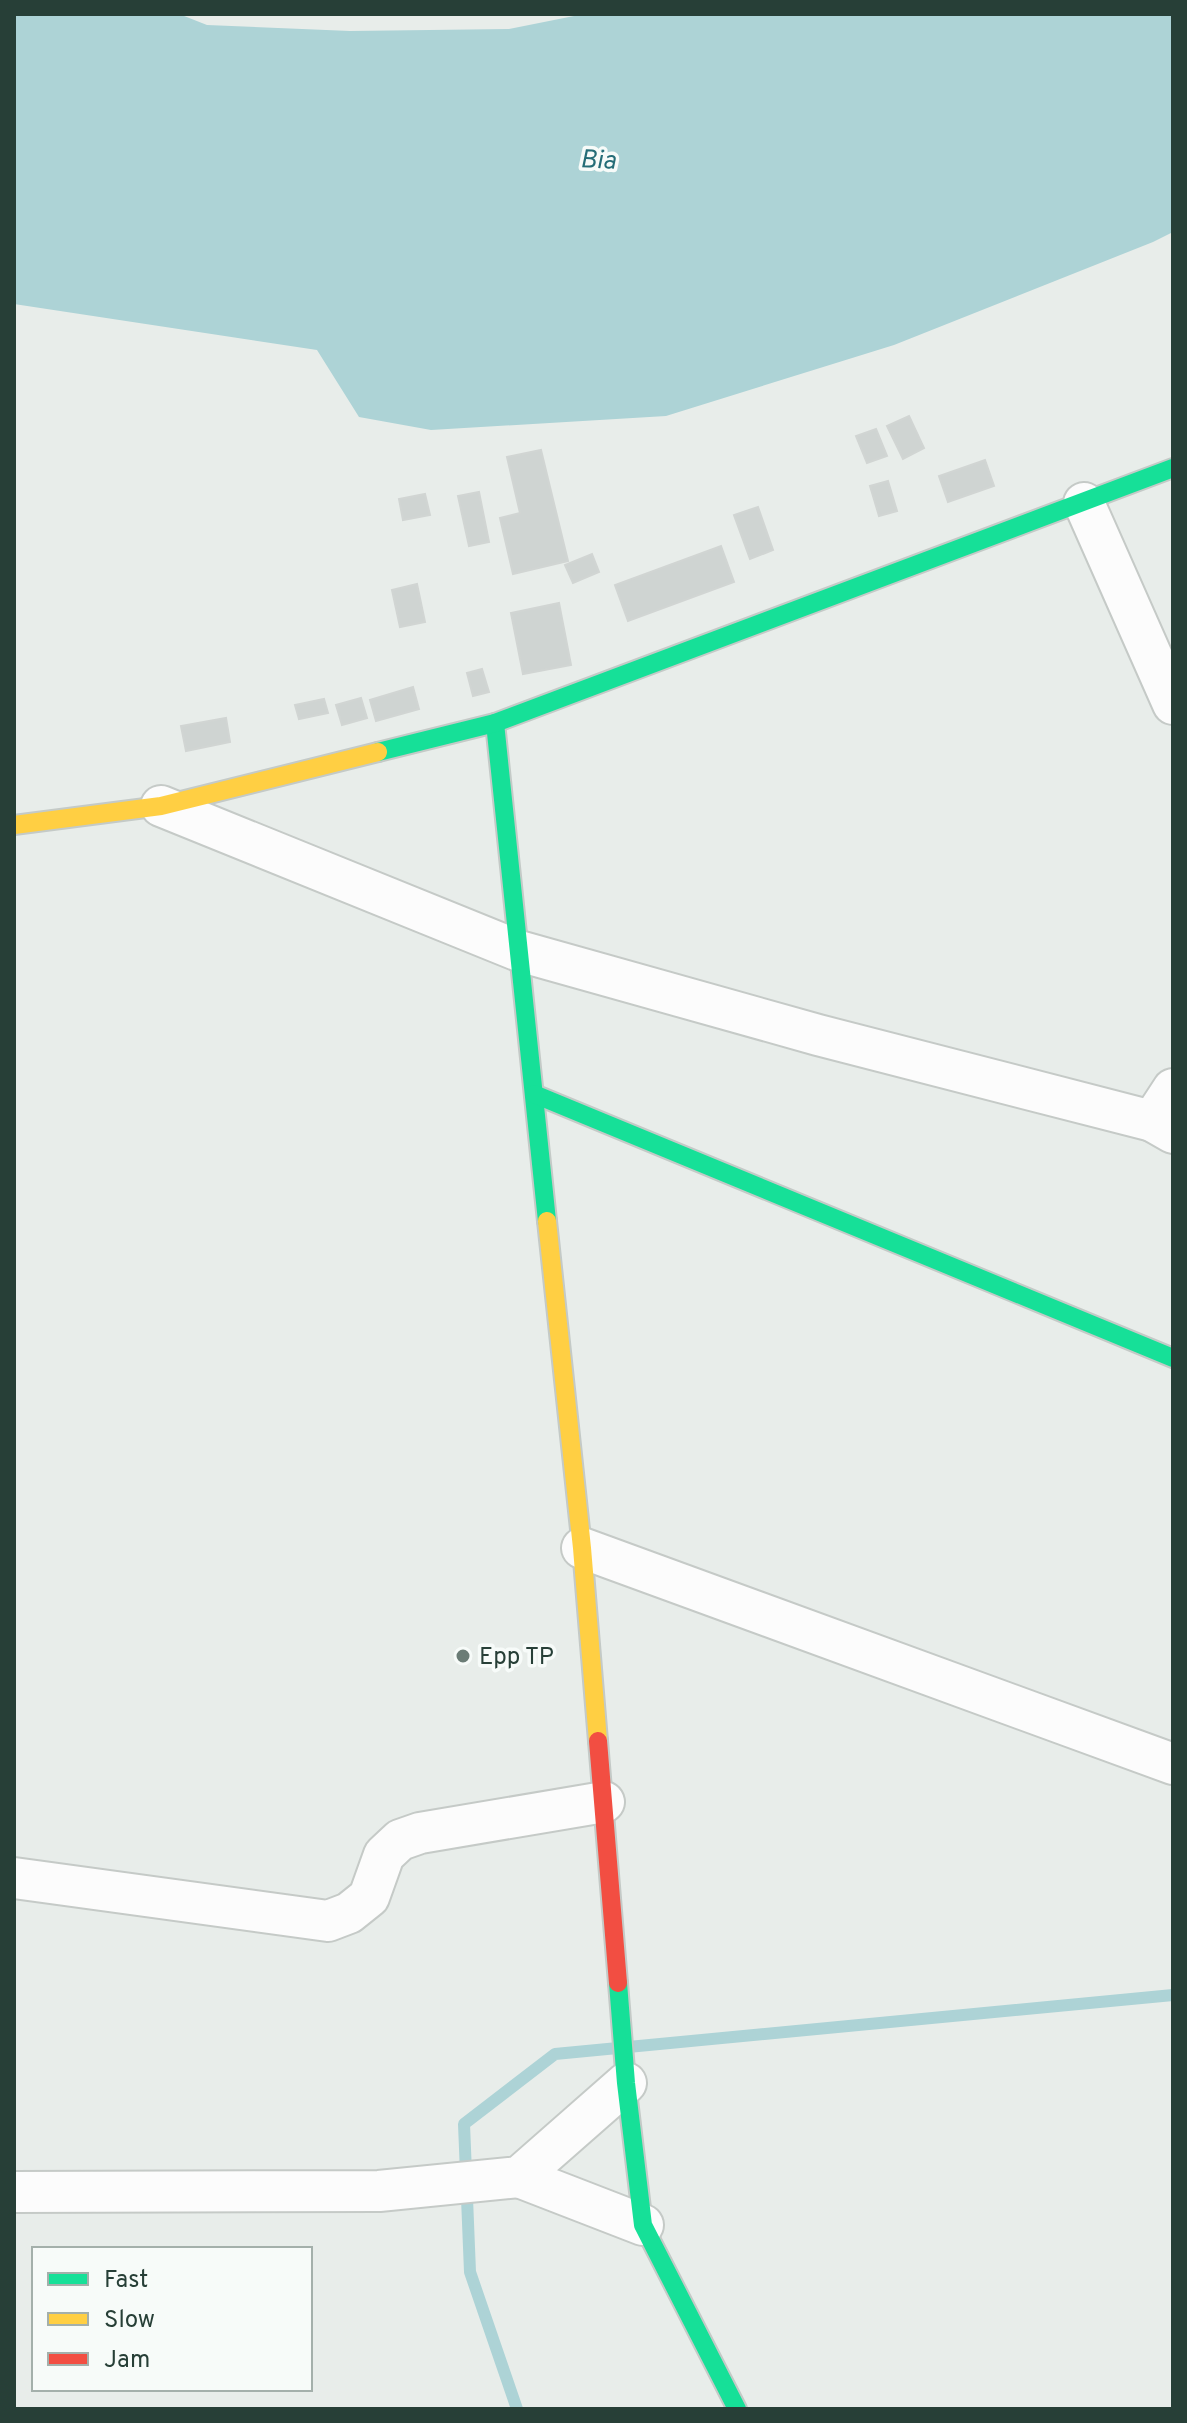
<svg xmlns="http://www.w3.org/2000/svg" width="1187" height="2423" font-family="Overpass,sans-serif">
<rect width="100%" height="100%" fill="#e8edea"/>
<polygon fill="#add3d6" points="14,14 179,14 207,25 350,31 509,29 584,14 1173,14 1173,232 1153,242 894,345 666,416 431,430 359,417 317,350 14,304"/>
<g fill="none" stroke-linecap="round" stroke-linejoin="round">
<polyline stroke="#add3d6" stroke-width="12" points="517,2409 470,2272 464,2124 555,2054 1173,1995"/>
</g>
<g fill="#cfd4d2" stroke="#d1d5d3" stroke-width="2">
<polygon points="909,416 924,448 903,459 887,426"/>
<polygon points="876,429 887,456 867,463 856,436"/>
<polygon points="541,450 568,561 513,574 500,518 520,513 507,457"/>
<polygon points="985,460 994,486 948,502 939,476"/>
<polygon points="888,481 897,511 879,516 870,486"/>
<polygon points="479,492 489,542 469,546 458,496"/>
<polygon points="425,494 430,515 403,520 399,499"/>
<polygon points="758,507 773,550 750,559 734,515"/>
<polygon points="721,546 734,582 628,621 615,585"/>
<polygon points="592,554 599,572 573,583 565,565"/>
<polygon points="417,584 425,622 400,627 392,590"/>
<polygon points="559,603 571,665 523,674 511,613"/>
<polygon points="482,669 489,692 473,696 467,673"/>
<polygon points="413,687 419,709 376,721 370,700"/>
<polygon points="361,698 367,718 342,725 336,705"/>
<polygon points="324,699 328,713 299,719 295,705"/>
<polygon points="226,718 230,742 186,751 181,726"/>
</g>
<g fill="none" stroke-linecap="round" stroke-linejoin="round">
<defs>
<g id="street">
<polyline points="1084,503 1173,704"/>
<polyline points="161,806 519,951 818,1035 1152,1121 1173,1133"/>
<polyline points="1152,1121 1173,1089"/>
<polyline points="582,1548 1173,1764"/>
<polyline points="14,1878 328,1921 349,1913 369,1897 384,1855 400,1840 420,1833 604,1802"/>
<polyline points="519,2177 643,2225"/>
<polyline points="14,2192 379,2191 519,2177 626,2083"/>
</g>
<g id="fast">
<polyline points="495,723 547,1221"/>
<polyline points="378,752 495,723 1173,468"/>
<polyline points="534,1094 1173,1358"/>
<polyline points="618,1983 626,2083 643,2225 737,2409"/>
</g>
<g id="slow">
<polyline points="14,825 161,806 378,752"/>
<polyline points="547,1221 582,1548 598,1741"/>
</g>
<polyline id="jam" points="598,1741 618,1983"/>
</defs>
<use href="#street" stroke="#c5cac7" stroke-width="44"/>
<use href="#fast" stroke="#c4cac7" stroke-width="22"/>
<use href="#slow" stroke="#c4cac7" stroke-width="22"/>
<use href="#jam" stroke="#c4cac7" stroke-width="22"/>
<use href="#street" stroke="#fcfcfc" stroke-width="40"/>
<use href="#fast" stroke="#16e098" stroke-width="18"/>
<use href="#slow" stroke="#ffcf43" stroke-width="18"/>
<use href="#jam" stroke="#f24e42" stroke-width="18"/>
</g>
<circle fill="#6b7c76" stroke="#f7fbf9" stroke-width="3" cx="463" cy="1656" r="8"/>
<g text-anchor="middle" stroke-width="7" stroke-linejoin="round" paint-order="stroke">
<g font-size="24" fill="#273f37" stroke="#f7fbf9" text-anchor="start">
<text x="479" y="1664">Epp TP</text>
</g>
<g font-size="26" font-style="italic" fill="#256d77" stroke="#f7fbf9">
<text transform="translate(598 159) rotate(2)" y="9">Bia</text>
</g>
</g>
<rect width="1187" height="2423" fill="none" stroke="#273f37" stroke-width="32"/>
<rect x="32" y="2247" width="280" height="144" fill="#f7fbf9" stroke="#a4b0ab" stroke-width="2"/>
<rect x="48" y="2273" width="40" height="12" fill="#16e098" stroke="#a4b0ab" stroke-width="2"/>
<text x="104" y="2287" font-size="24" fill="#273f37">Fast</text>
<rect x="48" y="2313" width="40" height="12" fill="#ffcf43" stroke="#a4b0ab" stroke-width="2"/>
<text x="104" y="2327" font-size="24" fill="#273f37">Slow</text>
<rect x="48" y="2353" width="40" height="12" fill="#f24e42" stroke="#a4b0ab" stroke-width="2"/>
<text x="104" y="2367" font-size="24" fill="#273f37">Jam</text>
</svg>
